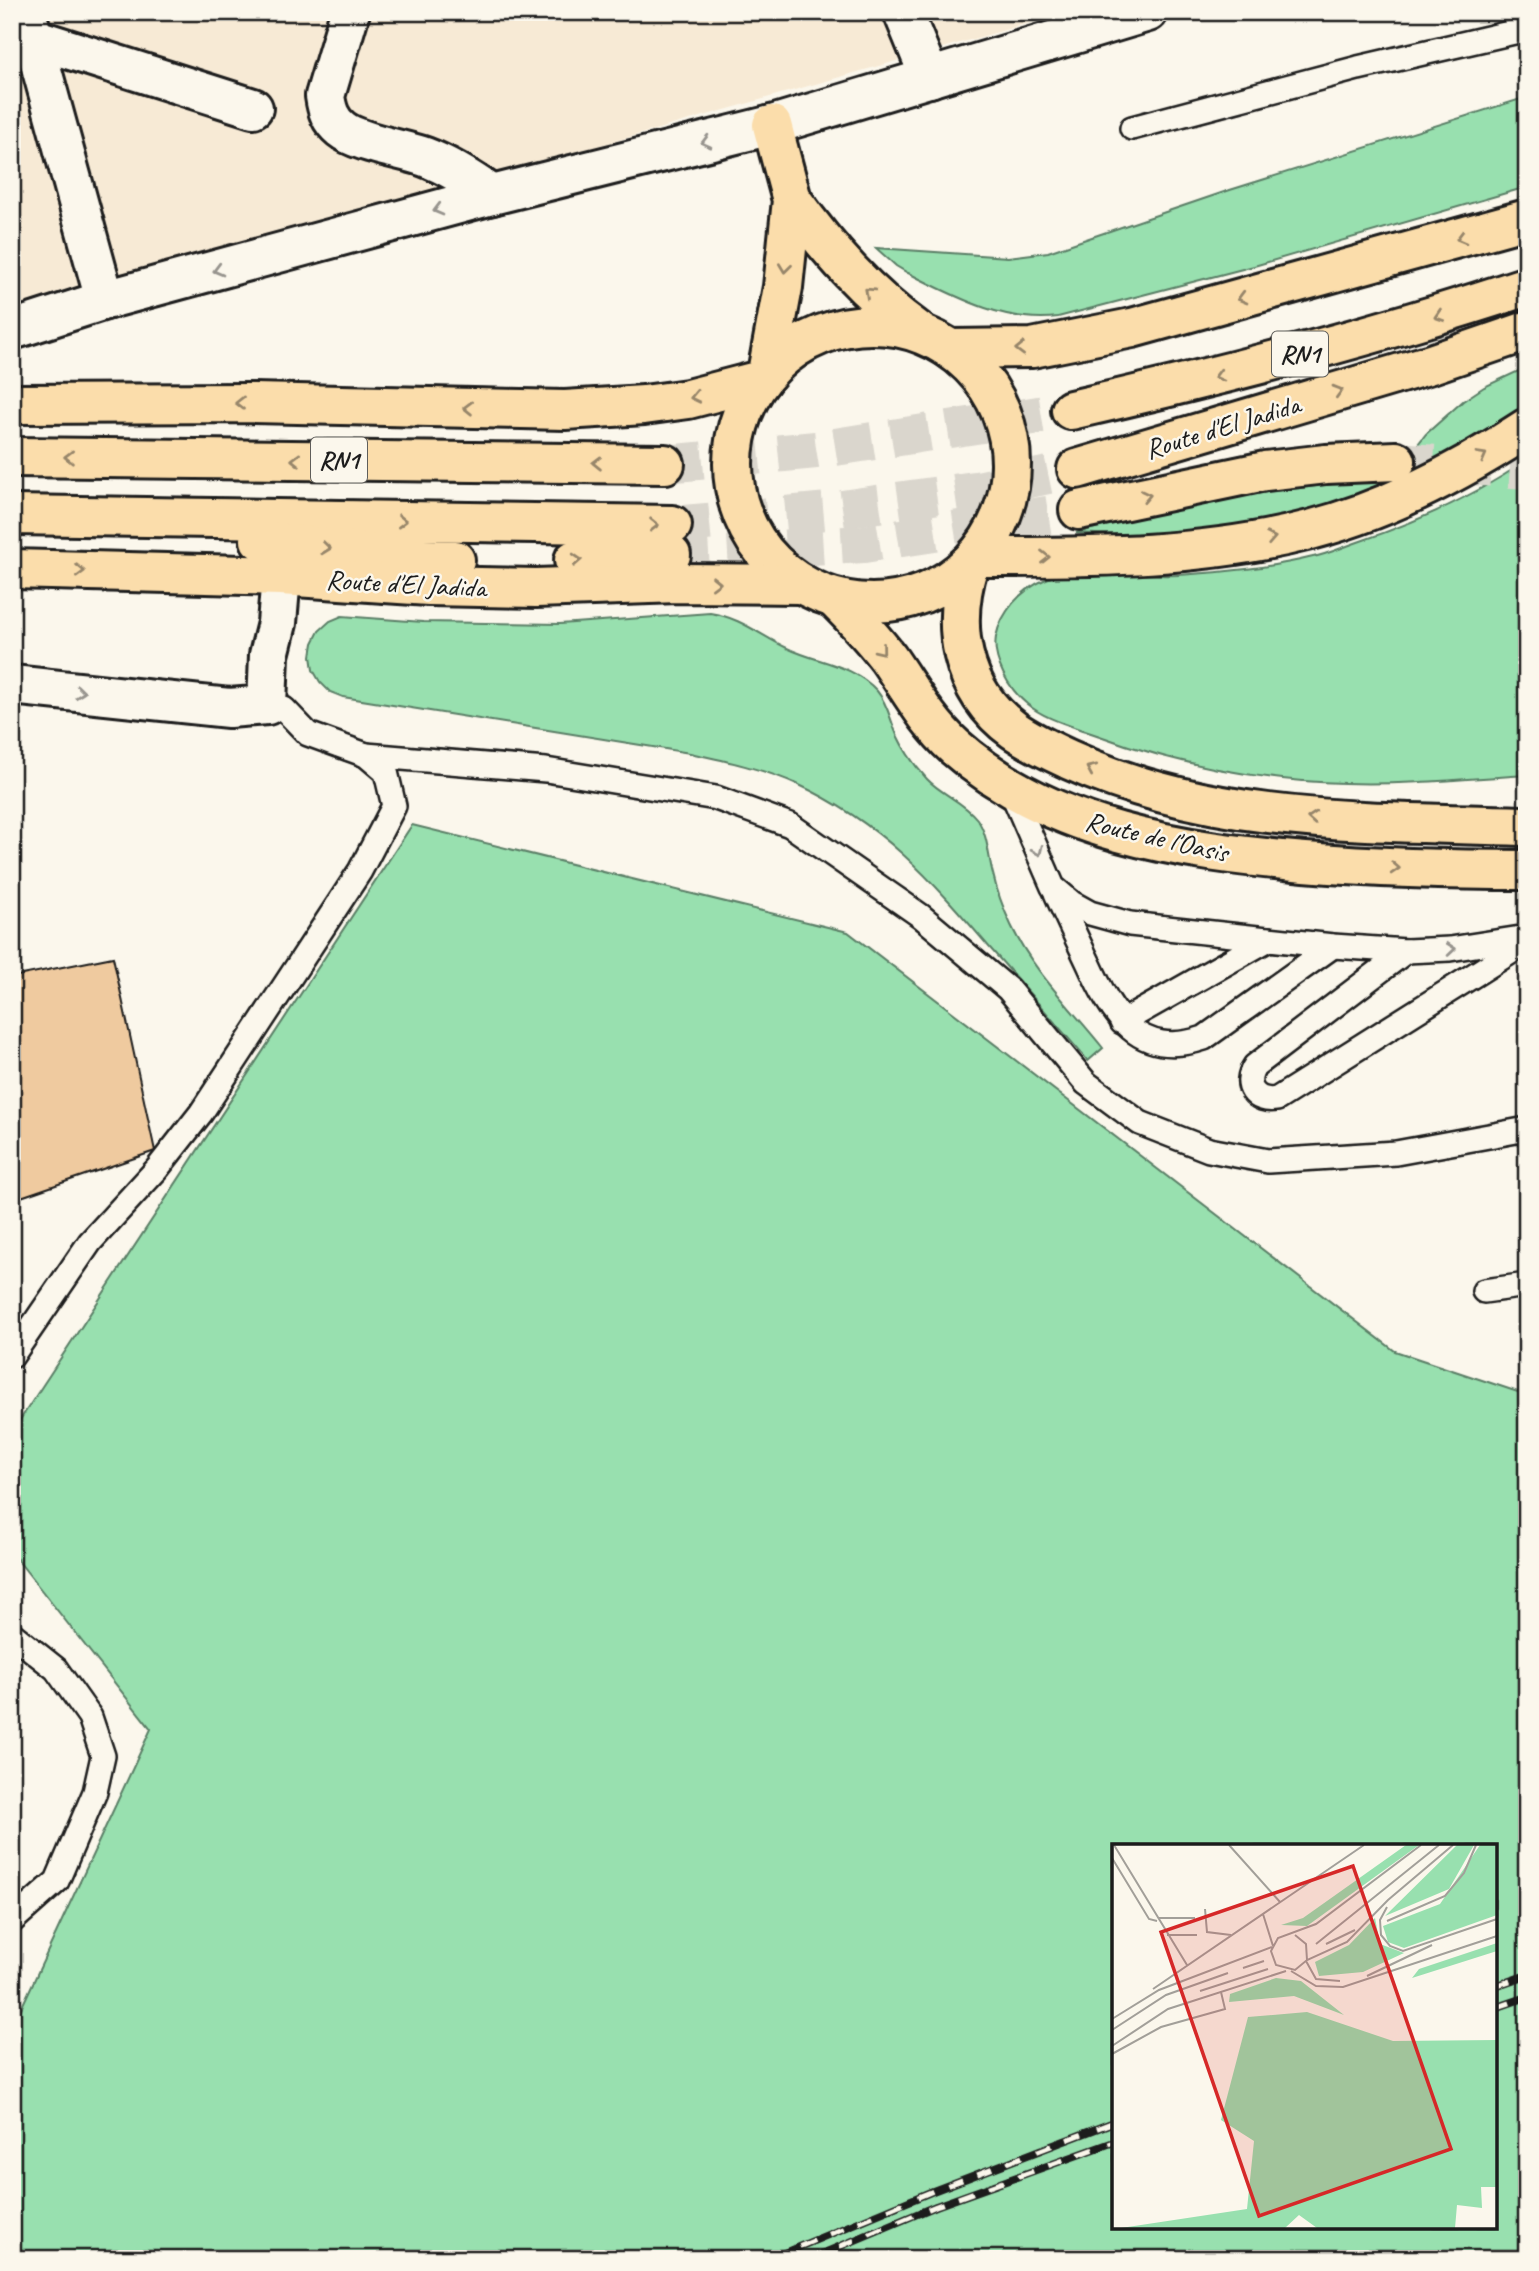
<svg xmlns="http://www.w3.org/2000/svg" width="1539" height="2271" font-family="Caveat,sans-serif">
<rect width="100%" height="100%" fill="#fbf7ec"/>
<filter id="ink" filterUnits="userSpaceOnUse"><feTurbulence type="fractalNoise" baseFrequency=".0143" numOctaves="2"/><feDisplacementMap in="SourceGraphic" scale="14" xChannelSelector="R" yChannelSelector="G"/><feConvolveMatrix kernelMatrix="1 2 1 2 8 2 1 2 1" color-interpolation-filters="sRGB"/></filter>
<g filter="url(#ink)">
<polygon fill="#f7ead5" points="12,12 1068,12 227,252 12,311"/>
<g fill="#98e0af" stroke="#5a7e66" stroke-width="2" fill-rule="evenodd">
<path d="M1527,97V187L1254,266L1058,317C1005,324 954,296 908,273L896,266L876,248L1008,257L1048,252L1230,190Z"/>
<polygon points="1527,367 1527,410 1391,489 1252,526 1135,536 1076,533 1137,517 1260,493 1372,479 1410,454 1426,434 1463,401 1484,387"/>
<path d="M1527,460V775C1466,779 1405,785 1344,783C1257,781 1172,763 1091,733C1069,725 1045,719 1027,704C1009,689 992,660 996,637C1001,612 1021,590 1044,580C1083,563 1137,577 1179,575C1224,572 1269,568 1313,557C1328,554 1343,547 1358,542C1417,522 1475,496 1527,460Z"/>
<path d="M710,613C740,617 761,636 787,648C818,663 853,664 877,691C888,704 890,720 897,735C904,750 915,766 927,779C941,794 964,802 977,819C988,834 988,856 993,874C997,892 1003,908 1011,925C1032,970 1072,1009 1103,1048L1088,1061C1055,1023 1023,985 990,948C931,879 882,823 797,784C763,769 727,761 690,753L343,697L330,692L320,682L313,670L311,656L313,643L319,631L330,621L342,616L423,622L560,624Z"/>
<path d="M412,825L848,932L1395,1351L1527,1395V2259H12V2028L151,1729L12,1553V1432ZM1114,1846H1495V2227H1114Z"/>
</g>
<polygon fill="#efca9f" stroke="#1c1c1c" stroke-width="2" points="113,957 155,1151 12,1200 12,977"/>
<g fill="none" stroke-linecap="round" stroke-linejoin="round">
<g stroke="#dad6cd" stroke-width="38" stroke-dasharray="38 19" stroke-linecap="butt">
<polyline points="1396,461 1527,470"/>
<polyline points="665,464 816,450 1071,410"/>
<polyline points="672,525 828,511 982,489 1077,469"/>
<polyline points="671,555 864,544 1079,510"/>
</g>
<defs>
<g id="lane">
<polyline points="1132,128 1358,68 1527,29"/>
<polyline points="366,755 546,770 716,798 790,825 921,916 1008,989 1086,1083 1140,1123 1209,1150 1268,1161 1396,1153 1527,1129"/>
<polyline points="1010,788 1053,887 1072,903 1090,913 1130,924 1333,946 1406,951 1450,949 1527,937"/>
<path d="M1056,893C1066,916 1077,939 1088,962C1112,1015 1138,1060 1204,1038L1333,946"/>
<path d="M1406,951L1255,1066C1242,1085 1255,1103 1277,1099L1525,943"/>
<polyline points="1122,1022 1269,939"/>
<polyline points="1484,1291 1527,1285"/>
<polyline points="12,1356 90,1242 157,1169 201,1113 360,871 394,806 386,772 366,755 308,734 284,709 267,705"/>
<polyline points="12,1634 56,1669 90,1717 103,1756 95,1792 57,1881 12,1921"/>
</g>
<g id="street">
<polyline points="26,12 105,300"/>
<path d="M350,12L325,96C327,110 330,120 341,129C358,143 403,149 425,157C449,166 471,180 492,195"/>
<polyline points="903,12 930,78"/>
<polyline points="33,38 253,108"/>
<polyline points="12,330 105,300 492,195 772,125 1148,12"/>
<polyline points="12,685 229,708 267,705 269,655 277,623 281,576"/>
</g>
<g id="primary">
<path d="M969,564C950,624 959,690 1014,730C1031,742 1051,751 1070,760C1215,826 1370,821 1527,826"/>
<path d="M835,599C854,618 872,637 888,658C909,688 927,722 955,747C1051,832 1182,851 1305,862C1379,868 1453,870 1527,870"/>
</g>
<g id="highway">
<path d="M792,200C829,251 867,294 918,331"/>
<circle cx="872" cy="464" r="139"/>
<polyline points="950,349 1032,348 1132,328 1527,219"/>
<polyline points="767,373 783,287 792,200 772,125"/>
<polyline points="12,404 253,403 565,410 644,405 688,399 761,380"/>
<path d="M1071,410C1225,375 1377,336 1527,286"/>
<polyline points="12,457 665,464"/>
<polyline points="1077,469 1431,364 1527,331"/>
<polyline points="1079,510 1265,471 1326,464 1396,461"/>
<polyline points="12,515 672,525"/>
<polyline points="260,540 423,559 455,560"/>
<path d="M976,557C1087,557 1203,558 1310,530C1388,510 1460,472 1527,428"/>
<polyline points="574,560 671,555"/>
<polyline points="12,569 281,576 429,586 536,588 678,583 800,584"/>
</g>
</defs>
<use href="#lane" stroke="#1c1c1c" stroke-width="28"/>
<use href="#street" stroke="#1c1c1c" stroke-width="44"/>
<use href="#primary" stroke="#1c1c1c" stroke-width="44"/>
<use href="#highway" stroke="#1c1c1c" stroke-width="44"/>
<use href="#lane" stroke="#fbf7ec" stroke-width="23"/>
<use href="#street" stroke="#fbf7ec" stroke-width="38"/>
<use href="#primary" stroke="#fbddab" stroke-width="38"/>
<use href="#highway" stroke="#fbddab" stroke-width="38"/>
<defs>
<g id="rail">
<polyline points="1495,1986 1527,1975"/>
<polyline points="1495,2008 1527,1997"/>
<polyline points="770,2259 933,2191 1114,2122"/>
<polyline points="810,2259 936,2206 1114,2142"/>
</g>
</defs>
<use href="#rail" stroke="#1c1c1c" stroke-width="8"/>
<use href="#rail" stroke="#fbf7ec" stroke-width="5" stroke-dasharray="16" stroke-linecap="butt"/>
</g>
<defs><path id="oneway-chevron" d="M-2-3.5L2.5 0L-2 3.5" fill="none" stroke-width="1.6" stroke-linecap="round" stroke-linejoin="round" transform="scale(1.75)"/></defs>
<g stroke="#97948e">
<use href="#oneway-chevron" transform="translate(706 142) rotate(166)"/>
<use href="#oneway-chevron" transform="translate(438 210) rotate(165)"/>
<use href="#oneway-chevron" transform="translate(218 270) rotate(165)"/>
<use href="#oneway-chevron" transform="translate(80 692) rotate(6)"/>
<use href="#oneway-chevron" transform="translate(1038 851) rotate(66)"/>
<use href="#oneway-chevron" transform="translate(1451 949) rotate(-5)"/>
</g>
<g stroke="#97866b">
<use href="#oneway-chevron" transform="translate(1461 238) rotate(165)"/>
<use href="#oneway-chevron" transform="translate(785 268) rotate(97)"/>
<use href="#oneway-chevron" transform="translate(869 292) rotate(-138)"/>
<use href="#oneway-chevron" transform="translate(1242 298) rotate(165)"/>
<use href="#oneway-chevron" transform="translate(1439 316) rotate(162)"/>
<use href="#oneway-chevron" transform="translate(1020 349) rotate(179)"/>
<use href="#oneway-chevron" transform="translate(1219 376) rotate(165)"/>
<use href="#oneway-chevron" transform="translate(1338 391) rotate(-16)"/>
<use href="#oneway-chevron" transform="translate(695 397) rotate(167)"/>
<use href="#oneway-chevron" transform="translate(240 403) rotate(180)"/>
<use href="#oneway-chevron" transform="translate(468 408) rotate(-179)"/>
<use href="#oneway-chevron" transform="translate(1482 456) rotate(-29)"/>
<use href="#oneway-chevron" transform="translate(69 457) rotate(-179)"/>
<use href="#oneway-chevron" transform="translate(296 460) rotate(-179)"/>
<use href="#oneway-chevron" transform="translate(597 463) rotate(-179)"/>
<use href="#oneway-chevron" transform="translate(1146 496) rotate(-12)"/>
<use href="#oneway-chevron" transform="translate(402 521) rotate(1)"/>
<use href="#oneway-chevron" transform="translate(654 525) rotate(1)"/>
<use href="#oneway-chevron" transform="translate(1271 538) rotate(-11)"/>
<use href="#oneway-chevron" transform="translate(326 548) rotate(6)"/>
<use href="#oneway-chevron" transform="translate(1045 557)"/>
<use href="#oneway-chevron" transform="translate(577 560) rotate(-3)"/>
<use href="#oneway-chevron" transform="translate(80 571) rotate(1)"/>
<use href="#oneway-chevron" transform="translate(716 583) rotate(1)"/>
<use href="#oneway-chevron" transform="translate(881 650) rotate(51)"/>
<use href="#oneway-chevron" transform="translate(1091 769) rotate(-156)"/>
<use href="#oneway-chevron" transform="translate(1312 818) rotate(-176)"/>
<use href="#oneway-chevron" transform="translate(1395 868) rotate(3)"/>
</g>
</g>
<g text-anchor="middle" stroke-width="5" stroke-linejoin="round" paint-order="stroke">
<g fill="#fbf7ec" stroke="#5f5e5a" stroke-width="2">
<rect x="1272" y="331.5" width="56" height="45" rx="5"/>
<rect x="311" y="437.5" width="56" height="45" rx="5"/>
</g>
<g font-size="26" font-weight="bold" fill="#1c1c1c">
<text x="1300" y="363">RN1</text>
<text x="339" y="469">RN1</text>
</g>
<g font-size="28" fill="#1c1c1c" stroke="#fbf7ec">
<text transform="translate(1222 426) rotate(-17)" y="10">Route d'El Jadida</text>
<text transform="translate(406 583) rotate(3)" y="10">Route d'El Jadida</text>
<text transform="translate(1157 836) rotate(13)" y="10">Route de l'Oasis</text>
</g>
</g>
<g transform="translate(1112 1844)">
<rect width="385" height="385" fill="#fbf7ec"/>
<path d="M294,1H307L195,82L169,81L191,74ZM345,1H362L337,45L273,72ZM368,1H385V71L292,104L276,98L271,82L328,60ZM263,74L268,100L292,109L251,128L207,132L203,118L237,101ZM385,99V107L300,134L307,125ZM164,134L189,137L232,171L182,152L117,158L118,150ZM195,168L281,197L385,196V343H369L370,364L345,361L343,384H205L187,371L173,384H9L135,365L142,297L109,276L136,173Z" fill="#98e0af"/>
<path fill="none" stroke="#a29f99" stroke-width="2" d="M2,1L75,121M117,1L168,58M309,1L204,80L166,94L159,107L164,121L183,126L195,116L235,98L276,56L341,1M0,14L37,75L45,77M275,63L268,76L269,91L278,102L291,107L385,75M93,65L95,88L119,91M151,70L161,102M46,74H83M275,77L333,52L352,29L364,1M55,91H85M183,91L194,100L195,116M204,100L327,1M214,100L243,86M194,117L204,135L228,137M131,124L152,117M179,127L204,142L231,143L385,92M255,132L320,101M41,145L252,1M88,147L156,125M0,175L47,146L160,103M0,186L54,151L116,129M0,202L56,165L174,127M0,210L49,183L113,165L109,148"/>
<path fill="#d62828" fill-opacity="0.15" stroke="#d62828" stroke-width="3.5" d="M241,22L339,305L147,372L49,88Z"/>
<rect width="385" height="385" fill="none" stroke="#1c1c1c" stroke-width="3.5"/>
</g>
<rect width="1539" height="2271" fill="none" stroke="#fbf7ec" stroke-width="42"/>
<rect x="21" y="21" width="1497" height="2229" fill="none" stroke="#1c1c1c" stroke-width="2.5" filter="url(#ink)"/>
</svg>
